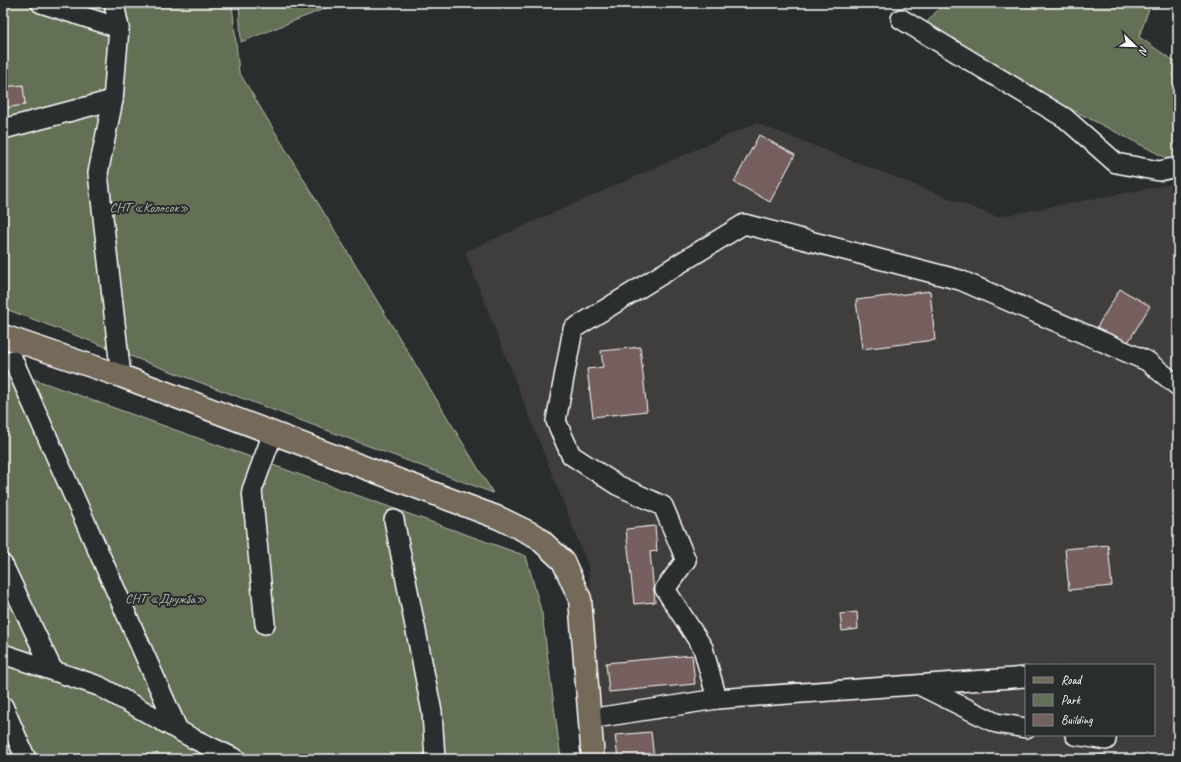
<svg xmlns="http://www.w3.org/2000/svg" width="1181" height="762" font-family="Caveat,sans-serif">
<rect width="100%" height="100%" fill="#2a2d2e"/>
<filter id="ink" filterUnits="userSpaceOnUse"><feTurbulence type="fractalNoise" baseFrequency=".025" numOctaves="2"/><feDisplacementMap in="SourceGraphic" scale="8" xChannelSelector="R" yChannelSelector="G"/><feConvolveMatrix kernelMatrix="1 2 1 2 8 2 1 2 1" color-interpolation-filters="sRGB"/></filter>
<g filter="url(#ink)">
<path fill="#403d3c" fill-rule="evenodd" d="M756,123L997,217L1178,183V759H606L588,566L465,252ZM1026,665H1154V735H1026Z"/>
<g fill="#636f56" stroke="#b1b7aa">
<polygon points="3,3 232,3 239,72 493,493 3,308"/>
<polygon points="239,3 339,3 241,42"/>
<polygon points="944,3 1151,3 1139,37 1178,64 1178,160 1176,163 919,31"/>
<polygon points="3,368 526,556 542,614 561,759 3,759"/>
</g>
<g fill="#74615e" stroke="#fff">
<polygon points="23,85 25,105 3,108 3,87"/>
<polygon points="759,135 795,155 770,202 734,182"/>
<polygon points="1120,289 1150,306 1127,344 1097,327"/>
<polygon points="930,291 935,340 862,349 856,300"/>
<polygon points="640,347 647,411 593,417 587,369 603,367 601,351"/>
<polygon points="655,526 657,551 650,552 655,602 634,604 626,529"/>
<polygon points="1108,545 1112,586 1069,590 1065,549"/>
<polygon points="857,612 858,629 842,631 840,614"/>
<polygon points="692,655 695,684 609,692 606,663"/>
<polygon points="651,732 654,759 618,759 615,735"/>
<polygon points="1104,755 1104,759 1047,759"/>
</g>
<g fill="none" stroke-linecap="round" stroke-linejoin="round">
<defs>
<g id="minor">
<polyline points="41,3 119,28"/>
<polyline points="114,3 119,28 113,100 98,173 121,376"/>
<polyline points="901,19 1065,118 1116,163 1159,171 1178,167"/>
<polyline points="3,129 113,100"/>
<polyline points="13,360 178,730"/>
<polyline points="394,520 432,712 435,759"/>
<polyline points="3,565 53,671"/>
<polyline points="265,624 252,490 273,433"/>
<polyline points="3,654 99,686 194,739 236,759"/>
<polyline points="919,685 996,723 1026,728"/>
<polyline points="717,699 1026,677"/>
<polyline points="3,706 26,759"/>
<polyline points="589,719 717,699 703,648 665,589 686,560 663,506 617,485 571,455 556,421 573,329 744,224 960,280 1147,361 1178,386"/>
<polyline points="1075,735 1106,740 1106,735"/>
</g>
<polyline id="major" points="3,336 121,376 499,518 536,536 563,561 580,599 593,759"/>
</defs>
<use href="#minor" stroke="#fff" stroke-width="22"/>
<use href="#major" stroke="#fff" stroke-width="25"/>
<use href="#minor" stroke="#2a2d2e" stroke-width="19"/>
<use href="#major" stroke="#746a5a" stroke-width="22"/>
</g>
</g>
<g text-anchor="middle" stroke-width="4" stroke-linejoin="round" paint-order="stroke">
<g font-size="14" fill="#b1b7aa" stroke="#2a2d2e">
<text x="149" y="212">СНТ «Колосок»</text>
<text x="165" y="603">СНТ «Дружба»</text>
</g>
</g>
<rect width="1181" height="762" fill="none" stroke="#2a2d2e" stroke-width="16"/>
<rect x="8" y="8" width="1165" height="746" fill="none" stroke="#fff" stroke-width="1.5" filter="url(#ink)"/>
<rect x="1025" y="664" width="130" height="72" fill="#2a2d2e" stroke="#7f8182"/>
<rect x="1033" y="677" width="20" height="6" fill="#746a5a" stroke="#7f8182"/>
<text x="1061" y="684" font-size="12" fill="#ffffff">Road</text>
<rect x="1033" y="694" width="20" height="12" fill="#636f56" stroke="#7f8182"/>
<text x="1061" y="704" font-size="12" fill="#ffffff">Park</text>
<rect x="1033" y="714" width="20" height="12" fill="#74615e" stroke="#7f8182"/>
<text x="1061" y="724" font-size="12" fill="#ffffff">Building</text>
<g transform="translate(1135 46) rotate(113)" stroke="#2a2d2e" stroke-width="3" paint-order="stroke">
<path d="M0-3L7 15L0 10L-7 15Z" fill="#ffffff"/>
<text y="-6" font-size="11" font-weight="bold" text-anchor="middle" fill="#ffffff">N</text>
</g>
</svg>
